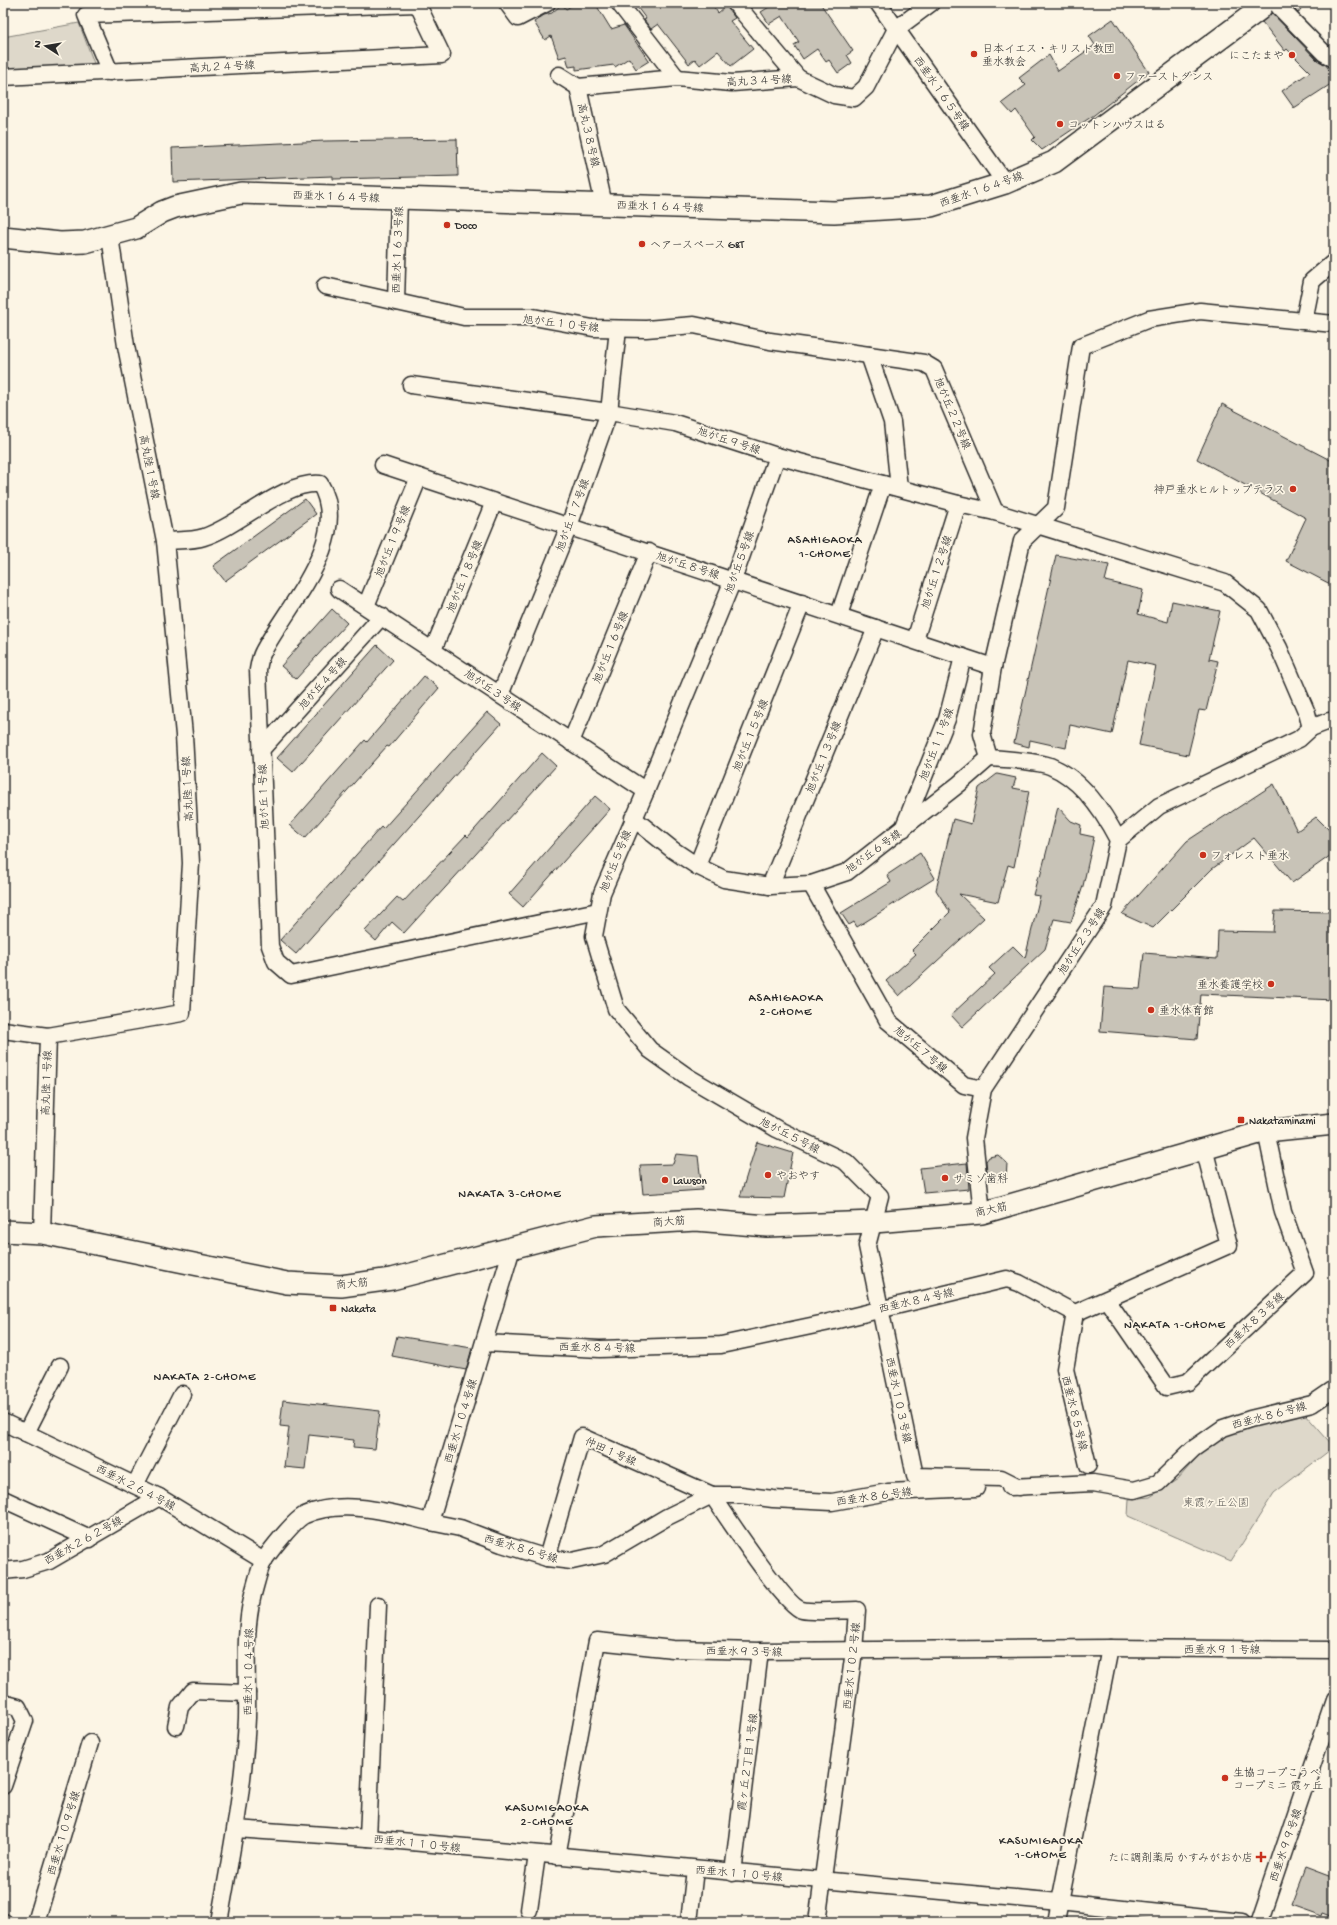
<svg xmlns="http://www.w3.org/2000/svg" width="1337" height="1925" font-family="'Gochi Hand','Klee One',sans-serif">
<rect width="100%" height="100%" fill="#fcf5e5"/>
<filter id="ink" filterUnits="userSpaceOnUse"><feTurbulence type="fractalNoise" baseFrequency=".025" numOctaves="2"/><feDisplacementMap in="SourceGraphic" scale="8" xChannelSelector="R" yChannelSelector="G"/><feConvolveMatrix kernelMatrix="1 2 1 2 8 2 1 2 1" color-interpolation-filters="sRGB"/></filter>
<g filter="url(#ink)">
<g fill="#ded8ca" stroke="#84827a">
<polygon points="79,23 95,66 3,70 3,37"/>
<polygon points="1305,1414 1334,1447 1274,1493 1231,1561 1128,1516 1129,1499 1150,1497 1178,1479 1212,1440 1251,1426"/>
</g>
<g fill="#c8c3b7" stroke="#2b2b2b">
<polygon points="576,3 595,3 611,29 624,25 649,61 636,69 629,58 615,67 614,65 576,70 576,66 569,67 566,56 559,58 551,36 545,40 534,22 544,15 552,13 562,4 566,9"/>
<polygon points="634,3 711,3 718,13 726,6 735,18 730,21 753,49 731,66 718,51 700,65 695,59 689,64 658,24 651,29 644,20 646,19"/>
<polygon points="773,3 820,3 853,51 847,55 852,63 838,73 829,60 826,62 817,49 803,59 794,45 799,42 782,16 769,24 761,12 774,4"/>
<polygon points="1288,3 1305,3 1298,13"/>
<polygon points="1272,13 1317,60 1326,65 1334,77 1334,82 1294,108 1282,91 1310,72 1287,49 1285,51 1262,22"/>
<polygon points="1113,19 1149,72 1094,115 1042,150 1032,140 1035,137 1016,110 1012,114 1002,103 1026,85 1019,78 1049,55 1058,71 1095,45 1089,36"/>
<polygon points="457,139 458,176 333,179 333,176 173,182 172,148 325,141"/>
<polygon points="1222,404 1334,462 1334,586 1286,561 1306,518 1197,459"/>
<polygon points="305,499 316,514 225,581 213,566"/>
<polygon points="1056,555 1109,565 1105,581 1143,590 1138,614 1168,622 1172,601 1220,611 1209,659 1218,661 1206,711 1199,710 1188,755 1139,745 1156,666 1128,660 1112,734 1070,725 1066,748 1030,740 1029,747 1014,743"/>
<polygon points="332,609 347,623 296,679 281,666"/>
<polygon points="377,645 393,660 293,772 277,758"/>
<polygon points="424,676 439,688 389,747 387,746 305,838 290,825 365,740 367,742"/>
<polygon points="487,712 501,724 296,954 280,940 381,827 383,829"/>
<polygon points="542,753 556,766 404,933 392,922 376,941 365,931 397,897 403,902 466,835 468,837"/>
<polygon points="997,774 1016,778 1013,788 1029,791 1014,867 1008,865 998,902 959,894 984,918 899,996 886,981 916,954 912,950 950,912 936,890 953,819 971,824 979,788"/>
<polygon points="1274,784 1297,831 1316,817 1334,835 1334,853 1292,883 1254,838 1212,869 1153,928 1122,914 1187,841"/>
<polygon points="595,796 610,809 523,907 509,894"/>
<polygon points="1058,807 1071,821 1081,825 1080,834 1094,837 1083,886 1071,922 1054,919 1045,949 962,1027 951,1015 995,974 989,968 1013,946 1025,958 1040,896 1033,895 1038,876 1040,877"/>
<polygon points="920,853 935,878 857,927 854,922 849,925 841,913 891,882 887,875"/>
<polygon points="1275,911 1334,912 1334,1000 1201,994 1197,1039 1100,1031 1104,987 1140,989 1144,953 1217,959 1218,931 1273,932"/>
<polygon points="757,1142 793,1153 784,1198 740,1197"/>
<polygon points="676,1154 698,1156 702,1190 643,1194 640,1165 673,1164"/>
<polygon points="998,1155 1007,1163 1006,1181 988,1181 986,1161 989,1157"/>
<polygon points="967,1163 969,1189 924,1193 920,1168"/>
<polygon points="397,1336 472,1348 466,1370 392,1356"/>
<polygon points="283,1400 380,1411 375,1449 353,1447 354,1440 309,1435 305,1469 284,1467 289,1427 280,1426"/>
<polygon points="1305,1868 1334,1879 1334,1917 1323,1913 1322,1916 1291,1905"/>
</g>
<g fill="none" stroke-linecap="round" stroke-linejoin="round">
<defs>
<g id="minor">
<polyline points="507,3 518,18 547,3"/>
<polyline points="619,3 677,78"/>
<polyline points="735,3 798,78"/>
<polyline points="878,3 1005,183"/>
<polyline points="1279,3 1279,7 1324,53 1334,59"/>
<polyline points="110,72 86,15 418,4"/>
<polyline points="559,75 578,87 604,205"/>
<polyline points="3,77 442,55 417,3"/>
<polyline points="578,87 677,78 732,83 798,78 834,95 854,98 866,87 896,29 931,3"/>
<polyline points="325,286 464,317 533,317 593,328 646,329 694,325 770,341 869,355"/>
<polyline points="396,302 399,198"/>
<polyline points="1304,321 1312,281 1334,262"/>
<polyline points="411,385 609,412 675,423 777,456 958,504 995,512 1225,583 1259,610 1279,648 1307,713 1311,728 1299,739 1159,806 1118,840"/>
<polyline points="777,456 733,580 646,791 602,893 594,936 616,1009 650,1050 688,1077 777,1129 846,1162 880,1196 867,1246 915,1476 1001,1478 1019,1487"/>
<polyline points="383,465 993,667"/>
<polyline points="899,488 892,422 869,355 924,363 934,369 995,512"/>
<path d="M165,541C177,540 193,541 204,537C241,525 283,481 320,484C353,538 286,607 263,652C260,657 259,664 258,670L270,946L276,962L291,975L598,911"/>
<polyline points="339,589 646,791"/>
<polyline points="366,606 419,477"/>
<polyline points="839,615 883,484"/>
<polyline points="915,640 958,504"/>
<polyline points="433,650 494,502"/>
<polyline points="500,695 569,526 609,412 618,329"/>
<polyline points="1311,728 1329,721 1334,721"/>
<polyline points="571,742 649,552"/>
<polyline points="261,750 382,616"/>
<polyline points="989,758 982,734 993,667 1022,541 1056,508 1081,346 1149,319 1200,311 1334,324"/>
<polyline points="633,818 673,850 697,866 724,879 770,886 811,884 847,872 959,784 989,758"/>
<polyline points="903,829 947,719 963,657"/>
<polyline points="697,866 802,603"/>
<polyline points="811,884 888,1021 964,1085 983,1089"/>
<polyline points="770,886 876,628"/>
<polyline points="3,1030 48,1036"/>
<path d="M982,1213L974,1138L983,1089L1104,906L1118,840C1103,811 1082,779 1050,766C1037,761 1004,759 989,758"/>
<polyline points="42,1233 48,1036 182,1013 191,863 184,735 165,541 126,346 110,236"/>
<polyline points="1107,1300 1167,1387 1188,1382 1305,1273 1283,1212 1266,1131"/>
<polyline points="1075,1313 1065,1369 1088,1465"/>
<polyline points="484,1343 600,1349 721,1345 825,1323 1007,1279 1019,1283 1075,1313 1229,1245 1204,1148"/>
<polyline points="3,1422 159,1497 264,1561"/>
<polyline points="26,1433 60,1366"/>
<polyline points="135,1485 182,1394"/>
<polyline points="1010,1487 1093,1483 1134,1490 1158,1483 1193,1449 1223,1428 1250,1419 1312,1404 1334,1389"/>
<path d="M712,1495C725,1514 785,1606 802,1610C814,1613 843,1610 857,1610L854,1651L817,1922"/>
<polyline points="3,1499 90,1539"/>
<polyline points="430,1522 460,1528 502,1544 547,1558 572,1561 604,1554 667,1517 712,1495 741,1495 773,1499 832,1502 888,1492 976,1488"/>
<polyline points="547,1558 582,1437 712,1495"/>
<polyline points="3,1571 23,1569 49,1561 159,1497"/>
<polyline points="3,1703 18,1707 25,1721 3,1786"/>
<polyline points="176,1726 180,1707 193,1691 247,1693"/>
<polyline points="236,1829 368,1838 1059,1902 1242,1922"/>
<polyline points="368,1838 378,1605"/>
<polyline points="557,1856 597,1641 673,1649 760,1651 1110,1648 1334,1650"/>
<polyline points="733,1873 760,1651"/>
<polyline points="529,1910 537,1855"/>
<polyline points="3,1922 4,1922"/>
<polyline points="36,1922 90,1743"/>
<path d="M219,1922C231,1855 244,1787 247,1718C248,1677 243,1634 253,1594C256,1584 259,1569 264,1560C271,1550 295,1519 305,1515C343,1498 392,1513 430,1522L512,1248"/>
<polyline points="689,1922 695,1869"/>
<polyline points="1056,1922 1110,1648"/>
<polyline points="1259,1922 1334,1701"/>
</g>
<g id="tertiary">
<polyline points="3,237 60,243 85,242 136,228 162,212 175,207 241,193 834,212 931,206 1005,183 1054,162 1260,9 1264,3"/>
<polyline points="3,1231 42,1233 287,1283 341,1286 392,1279 596,1226 696,1220 767,1226 874,1222 982,1213 1266,1131 1334,1124"/>
</g>
</defs>
<use href="#minor" stroke="#2b2b2b" stroke-width="19"/>
<use href="#tertiary" stroke="#2b2b2b" stroke-width="24"/>
<use href="#minor" stroke="#fcf5e5" stroke-width="16"/>
<use href="#tertiary" stroke="#fcf5e5" stroke-width="21"/>
</g>
</g>
<g fill="#c8321e" stroke="#fcf5e5" stroke-width="1.5">
<circle cx="974" cy="54" r="4"/>
<circle cx="1292" cy="55" r="4"/>
<circle cx="1117" cy="76" r="4"/>
<circle cx="1060" cy="124" r="4"/>
<circle cx="447" cy="225" r="4"/>
<circle cx="642" cy="244" r="4"/>
<circle cx="1293" cy="489" r="4"/>
<circle cx="1203" cy="855" r="4"/>
<circle cx="1271" cy="984" r="4"/>
<circle cx="1151" cy="1010" r="4"/>
<rect x="1237" y="1116" width="8" height="8" rx="2"/>
<circle cx="768" cy="1175" r="4"/>
<circle cx="945" cy="1178" r="4"/>
<circle cx="665" cy="1180" r="4"/>
<rect x="329" y="1304" width="8" height="8" rx="2"/>
<circle cx="1225" cy="1778" r="4"/>
<path d="M1259 1851h4v4h4v4h-4v4h-4v-4h-4v-4h4z"/>
</g>
<g text-anchor="middle" stroke-width="3.5" stroke-linejoin="round" paint-order="stroke">
<g font-size="11" fill="#2b2b2b" stroke="#fcf5e5" text-anchor="start">
<text x="982" y="52">日本イエス・キリスト教団<tspan x="982" dy="13">垂水教会</tspan></text>
<text x="1284" y="59" text-anchor="end">にこたまや</text>
<text x="1125" y="80">ファーストダンス</text>
<text x="1068" y="128">コットンハウスはる</text>
<text x="455" y="229">Doco</text>
<text x="650" y="248">ヘアースペース G&amp;T</text>
<text x="1285" y="493" text-anchor="end">神戸垂水ヒルトップテラス</text>
<text x="1211" y="859">フォレスト垂水</text>
<text x="1263" y="988" text-anchor="end">垂水養護学校</text>
<text x="1159" y="1014">垂水体育館</text>
<text x="1249" y="1124">Nakataminami</text>
<text x="776" y="1179">やおやす</text>
<text x="953" y="1182">サミゾ歯科</text>
<text x="673" y="1184">Lawson</text>
<text x="341" y="1312">Nakata</text>
<text x="1233" y="1776">生協コープこうべ<tspan x="1233" dy="13">コープミニ 霞ヶ丘</tspan></text>
<text x="1253" y="1861" text-anchor="end">たに調剤薬局 かすみがおか店</text>
</g>
<g font-size="11" fill="#2b2b2b" stroke="#fcf5e5">
<text transform="translate(222 66) rotate(-3)" y="4">高丸２４号線</text>
<text transform="translate(759 80) rotate(-3)" y="4">高丸３４号線</text>
<text transform="translate(942 93) rotate(55)" y="4">西垂水１６５号線</text>
<text transform="translate(589 135) rotate(77)" y="4">高丸３８号線</text>
<text transform="translate(981 189) rotate(-19)" y="4">西垂水１６４号線</text>
<text transform="translate(336 196) rotate(2)" y="4">西垂水１６４号線</text>
<text transform="translate(660 206) rotate(2)" y="4">西垂水１６４号線</text>
<text transform="translate(397 250) rotate(-88)" y="4">西垂水１６３号線</text>
<text transform="translate(561 323) rotate(7)" y="4">旭が丘１０号線</text>
<text transform="translate(953 413) rotate(67)" y="4">旭が丘２２号線</text>
<text transform="translate(729 440) rotate(18)" y="4">旭が丘９号線</text>
<text transform="translate(150 467) rotate(79)" y="4">高丸陸１号線</text>
<text transform="translate(572 515) rotate(-70)" y="4">旭が丘１７号線</text>
<text transform="translate(392 541) rotate(-68)" y="4">旭が丘１９号線</text>
<text transform="translate(739 562) rotate(-70)" y="4">旭が丘５号線</text>
<text transform="translate(688 565) rotate(18)" y="4">旭が丘８号線</text>
<text transform="translate(936 572) rotate(-72)" y="4">旭が丘１２号線</text>
<text transform="translate(464 576) rotate(-68)" y="4">旭が丘１８号線</text>
<text transform="translate(610 647) rotate(-68)" y="4">旭が丘１６号線</text>
<text transform="translate(322 683) rotate(-48)" y="4">旭が丘４号線</text>
<text transform="translate(493 690) rotate(34)" y="4">旭が丘３号線</text>
<text transform="translate(750 735) rotate(-68)" y="4">旭が丘１５号線</text>
<text transform="translate(936 744) rotate(-69)" y="4">旭が丘１１号線</text>
<text transform="translate(823 757) rotate(-68)" y="4">旭が丘１３号線</text>
<text transform="translate(187 789) rotate(-93)" y="4">高丸陸１号線</text>
<text transform="translate(263 797) rotate(-92)" y="4">旭が丘１号線</text>
<text transform="translate(873 851) rotate(-36)" y="4">旭が丘６号線</text>
<text transform="translate(615 861) rotate(-68)" y="4">旭が丘５号線</text>
<text transform="translate(1081 941) rotate(-57)" y="4">旭が丘２３号線</text>
<text transform="translate(921 1049) rotate(40)" y="4">旭が丘７号線</text>
<text transform="translate(46 1083) rotate(-88)" y="4">高丸陸１号線</text>
<text transform="translate(790 1135) rotate(27)" y="4">旭が丘５号線</text>
<text transform="translate(991 1209) rotate(-13)" y="4">商大筋</text>
<text transform="translate(669 1221) rotate(-4)" y="4">商大筋</text>
<text transform="translate(352 1283) rotate(-5)" y="4">商大筋</text>
<text transform="translate(916 1300) rotate(-13)" y="4">西垂水８４号線</text>
<text transform="translate(1254 1320) rotate(-43)" y="4">西垂水８３号線</text>
<text transform="translate(597 1347) rotate(1)" y="4">西垂水８４号線</text>
<text transform="translate(899 1400) rotate(78)" y="4">西垂水１０３号線</text>
<text transform="translate(1075 1413) rotate(76)" y="4">西垂水８５号線</text>
<text transform="translate(1269 1415) rotate(-15)" y="4">西垂水８６号線</text>
<text transform="translate(460 1421) rotate(-73)" y="4">西垂水１０４号線</text>
<text transform="translate(611 1451) rotate(24)" y="4">仲田１号線</text>
<text transform="translate(136 1487) rotate(27)" y="4">西垂水２６４号線</text>
<text transform="translate(874 1496) rotate(-8)" y="4">西垂水８６号線</text>
<text transform="translate(83 1540) rotate(-29)" y="4">西垂水２６２号線</text>
<text transform="translate(521 1548) rotate(16)" y="4">西垂水８６号線</text>
<text x="1222" y="1653">西垂水９１号線</text>
<text transform="translate(744 1651) rotate(1)" y="4">西垂水９３号線</text>
<text transform="translate(851 1666) rotate(-84)" y="4">西垂水１０２号線</text>
<text transform="translate(248 1672) rotate(-89)" y="4">西垂水１０４号線</text>
<text transform="translate(747 1762) rotate(-83)" y="4">霞ヶ丘２丁目１号線</text>
<text transform="translate(63 1833) rotate(-73)" y="4">西垂水１０９号線</text>
<text transform="translate(417 1843) rotate(6)" y="4">西垂水１１０号線</text>
<text transform="translate(1285 1845) rotate(-71)" y="4">西垂水９９号線</text>
<text transform="translate(739 1873) rotate(5)" y="4">西垂水１１０号線</text>
</g>
<g font-size="11" fill="#585653" stroke="#fcf5e5">
<text x="1216" y="1506">東霞ヶ丘公園</text>
</g>
<g font-size="12" letter-spacing="1" fill="#2b2b2b" stroke="#fcf5e5">
<text x="825" y="543">ASAHIGAOKA<tspan x="825" dy="14">1-CHOME</tspan></text>
<text x="786" y="1001">ASAHIGAOKA<tspan x="786" dy="14">2-CHOME</tspan></text>
<text x="510" y="1197">NAKATA 3-CHOME</text>
<text x="1175" y="1328">NAKATA 1-CHOME</text>
<text x="205" y="1380">NAKATA 2-CHOME</text>
<text x="547" y="1811">KASUMIGAOKA<tspan x="547" dy="14">2-CHOME</tspan></text>
<text x="1041" y="1844">KASUMIGAOKA<tspan x="1041" dy="14">1-CHOME</tspan></text>
</g>
</g>
<rect width="1337" height="1925" fill="none" stroke="#fcf5e5" stroke-width="16"/>
<rect x="8" y="8" width="1321" height="1909" fill="none" stroke="#2b2b2b" stroke-width="1.5" filter="url(#ink)"/>
<g transform="translate(46 46) rotate(282)" stroke="#fcf5e5" stroke-width="3" paint-order="stroke">
<path d="M0-3L7 15L0 10L-7 15Z" fill="#2b2b2b"/>
<text y="-6" font-size="11" font-weight="bold" text-anchor="middle" fill="#2b2b2b">N</text>
</g>
</svg>
